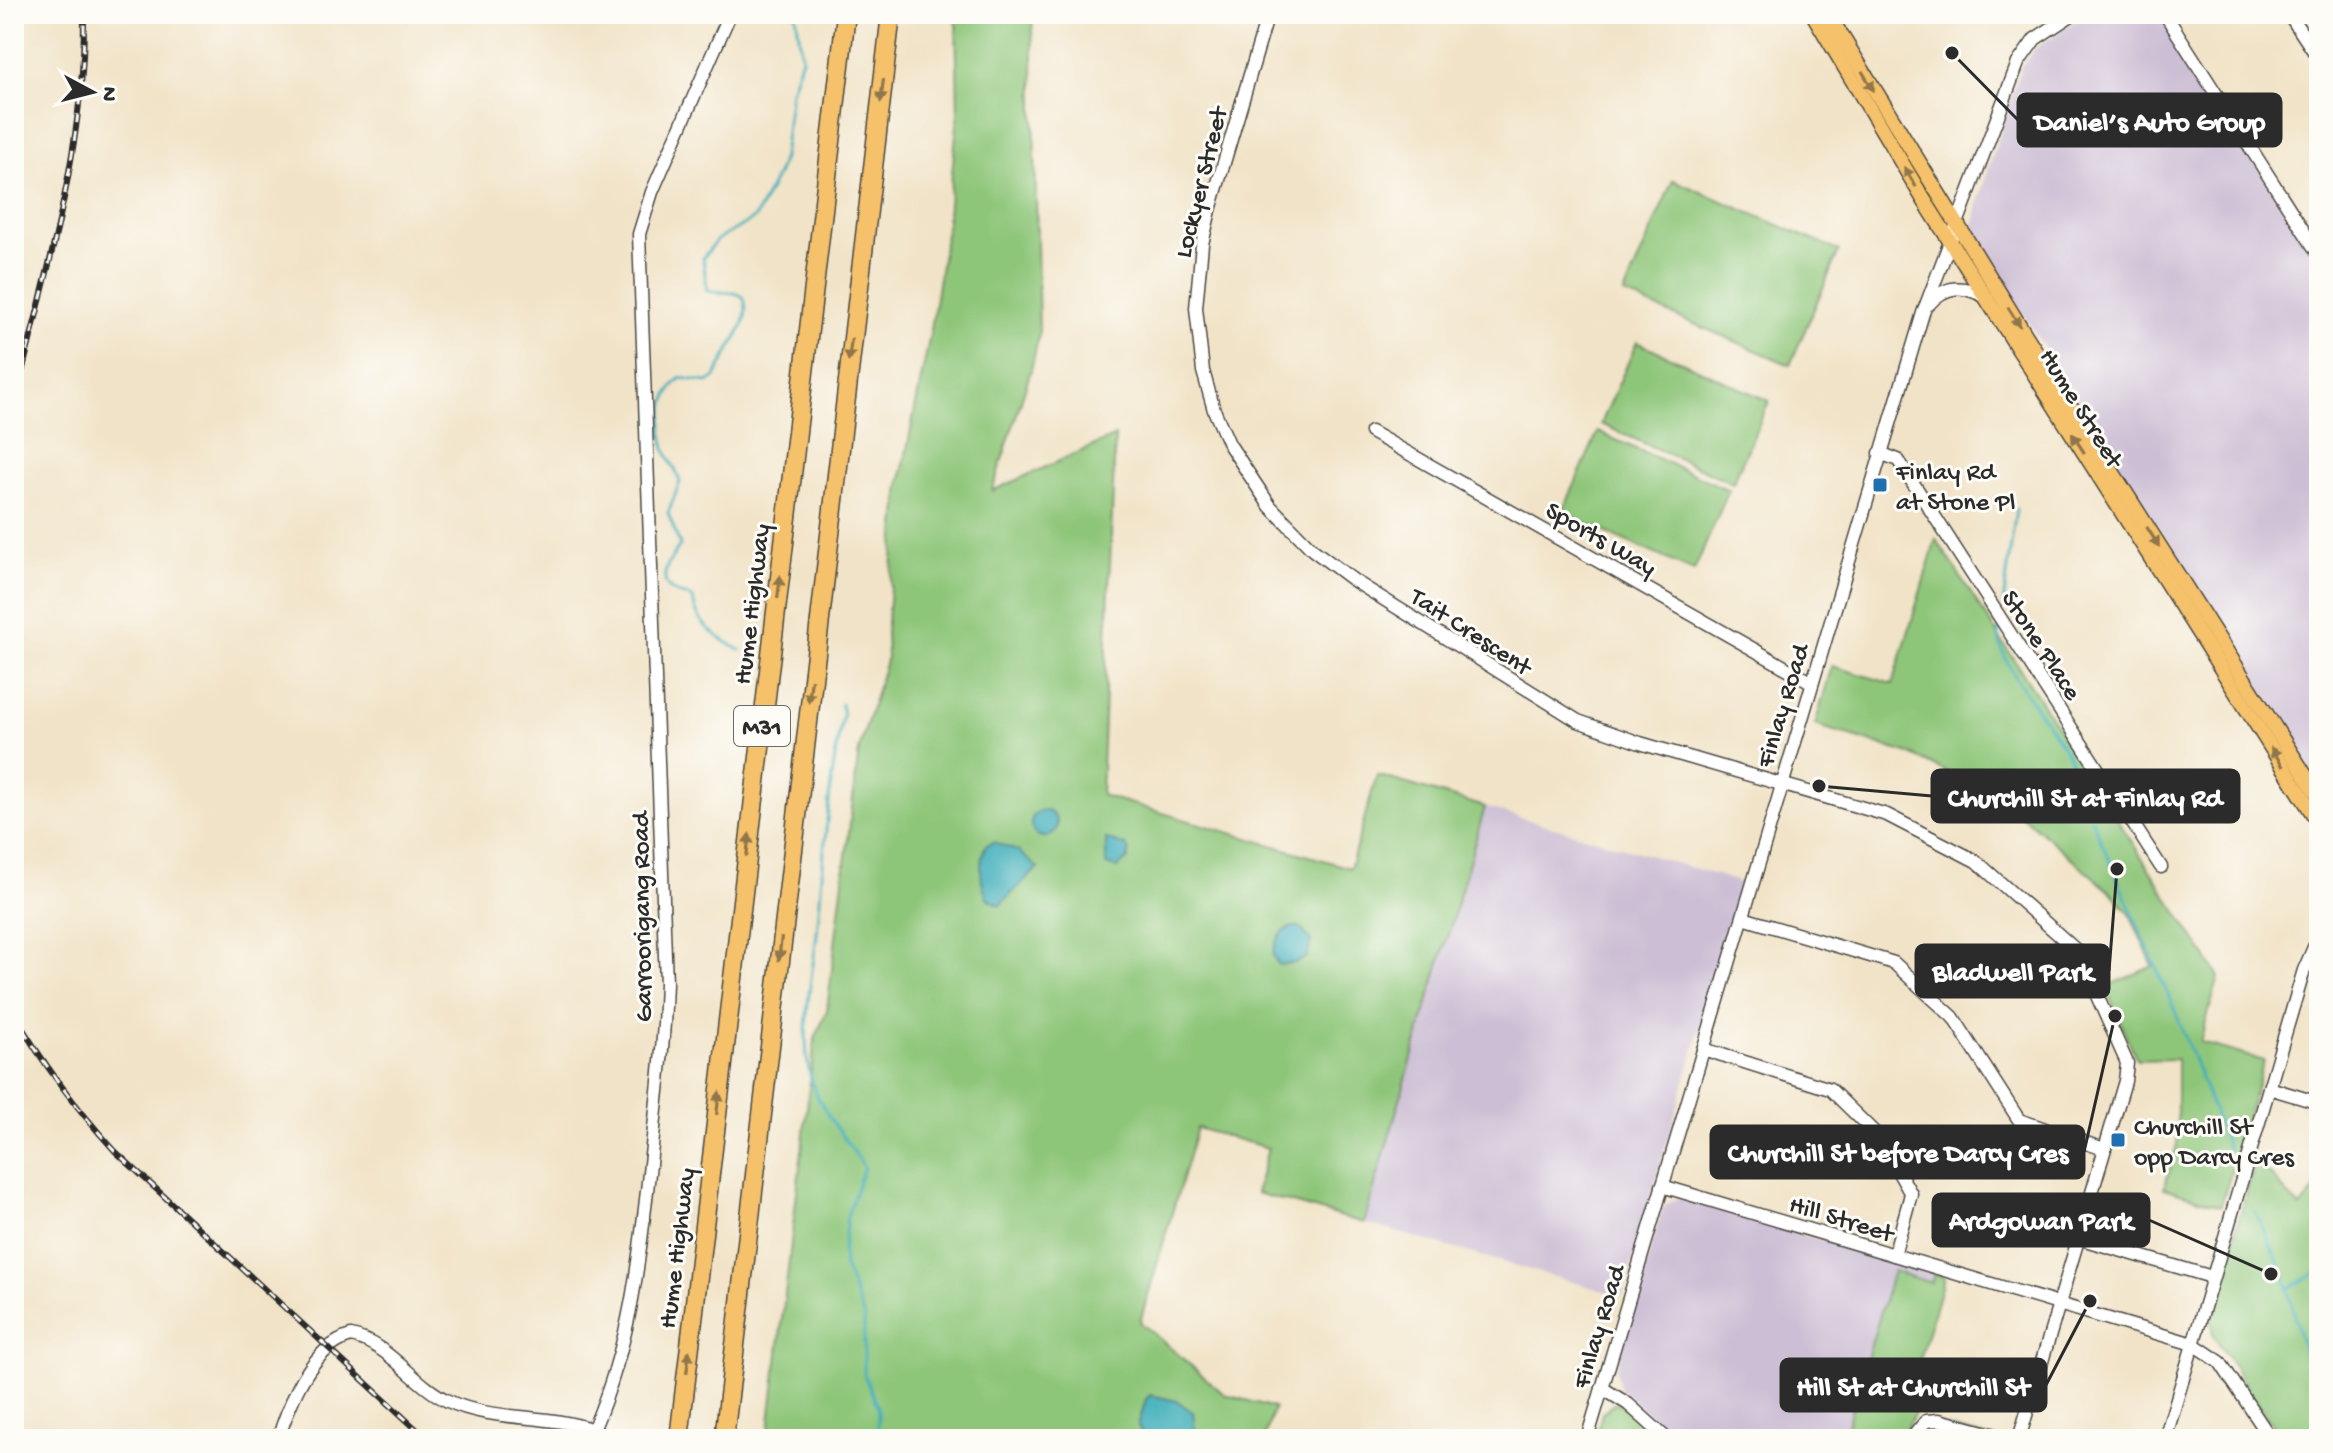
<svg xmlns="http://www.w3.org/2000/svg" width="2333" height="1453" font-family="'Gochi Hand',sans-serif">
<rect width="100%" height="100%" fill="#fdfcf7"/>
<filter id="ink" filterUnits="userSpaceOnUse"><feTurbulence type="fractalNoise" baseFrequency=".0125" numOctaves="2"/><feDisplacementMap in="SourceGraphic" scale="16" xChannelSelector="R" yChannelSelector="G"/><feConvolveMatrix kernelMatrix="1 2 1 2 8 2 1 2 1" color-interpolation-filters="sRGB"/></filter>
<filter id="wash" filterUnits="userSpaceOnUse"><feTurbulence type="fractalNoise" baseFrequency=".006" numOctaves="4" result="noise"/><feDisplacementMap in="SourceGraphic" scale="32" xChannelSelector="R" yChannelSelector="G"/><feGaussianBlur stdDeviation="1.8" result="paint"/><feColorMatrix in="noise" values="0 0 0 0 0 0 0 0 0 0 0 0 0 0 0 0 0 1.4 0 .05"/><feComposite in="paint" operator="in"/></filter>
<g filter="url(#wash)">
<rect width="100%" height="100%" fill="#f1e3c7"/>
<g fill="#ccbed4">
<polygon points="2086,14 2159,14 2319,261 2319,783 1972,233 1980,195 2022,65 2035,48"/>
<polygon points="1485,807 1743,883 1622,1296 1364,1223"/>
<polygon points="1678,1198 1934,1274 1904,1383 1880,1439 1677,1439 1621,1390 1616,1370 1663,1207"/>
</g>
<g fill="#8ec679" stroke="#5c7852" stroke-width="2">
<polygon points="956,14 1032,14 1039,334 1031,370 992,491 1115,436 1101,795 1350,868 1377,775 1485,807 1364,1223 1256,1193 1268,1148 1197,1128 1140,1322 1224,1394 1274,1408 1264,1439 768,1439 815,1039 827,1010 859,750 887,657 886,633 900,484 931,330 946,232 958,115"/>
<polygon points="1673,180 1839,251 1790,365 1624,294"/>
<polygon points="1637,342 1769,401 1733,483 1601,424"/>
<polygon points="1598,432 1729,490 1694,571 1562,513"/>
<polygon points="1936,539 2219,977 2200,1042 2264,1061 2221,1206 2164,1188 2177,1145 2177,1059 2137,1060 2105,987 2153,966 2130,914 2112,893 2006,802 1913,755 1815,725 1832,666 1893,684"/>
<polygon points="2256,1159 2300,1208 2319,1184 2319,1439 2281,1439 2213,1335 2211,1318"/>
<polygon points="1893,1271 1931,1283 1934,1274 1944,1277 1909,1397 1917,1408 1902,1439 1843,1439"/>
<polygon points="1615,1403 1621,1405 1660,1439 1595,1439 1602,1413"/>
<polygon points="1946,1427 1992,1439 1920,1439 1928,1431"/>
</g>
<g fill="#3eadba" stroke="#346c72" stroke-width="2">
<circle cx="1044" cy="824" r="13"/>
<polygon points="1106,839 1126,846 1129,851 1128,859 1118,868 1106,865"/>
<path d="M994,842L1018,851L1038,868L1000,905L988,899C980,883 978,861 986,845Z"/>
<path d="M1300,927L1311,941L1307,957L1295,963L1278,965L1273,955C1275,940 1283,925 1300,927Z"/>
<polygon points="1150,1395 1177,1401 1193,1412 1196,1439 1145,1439 1138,1426 1146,1399"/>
</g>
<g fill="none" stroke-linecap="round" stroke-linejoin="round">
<g stroke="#3eadba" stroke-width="3">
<polyline points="2003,604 2016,509"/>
<path d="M1999,629C1995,662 2051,724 2068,755C2077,771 2081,790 2087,808"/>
<path d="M740,650C718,638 696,625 693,599C686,593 682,596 675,592C652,581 674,555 680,545L668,513L680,482C677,470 668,460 665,448C658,426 663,391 681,378L708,382L715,377L744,323C753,281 726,297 707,290L703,258L717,240L755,218L777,175L783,157L791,91L802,58L796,14"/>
<path d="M841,704L843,715C827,786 824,860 817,933C812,980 799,1033 811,1079C820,1112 846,1138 864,1167L847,1217L843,1251L844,1266L864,1317V1375L878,1407V1439"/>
<polyline points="2091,818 2175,1011 2228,1149"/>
<polyline points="2255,1211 2285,1277 2319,1412"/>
<polyline points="2288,1289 2319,1271"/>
</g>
</g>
</g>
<g filter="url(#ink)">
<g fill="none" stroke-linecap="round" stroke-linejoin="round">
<defs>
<g id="minor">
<polyline points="1268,14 1210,210 1202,244 1196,308 1203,371 1214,410 1229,444 1270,506 1313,550 1353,580 1578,721 1640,743 1887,815 1976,861 2077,951 2127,1063 2125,1081 2019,1439"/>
<polyline points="2165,14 2319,255"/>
<polyline points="2289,14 2319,59"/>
<path d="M1929,304C1946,284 1964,285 1986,297"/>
<polyline points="1371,432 1811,682"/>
<polyline points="1880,453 1898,460 1904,469 2161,867"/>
<polyline points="1743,918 1894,963 1953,1017 2019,1120 2104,1149"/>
<polyline points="1703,1049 1830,1089 1879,1137 1911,1194 1894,1255"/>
<polyline points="2269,1088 2319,1103"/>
<polyline points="1662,1186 2193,1344 2220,1362 2271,1439"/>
<polyline points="2078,1238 2212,1277"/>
<polyline points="1602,1388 1628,1404 1667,1439"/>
<polyline points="593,1430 609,1439"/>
<path d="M278,1439C290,1402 310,1348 351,1336C390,1344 412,1384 448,1401C493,1422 546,1413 593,1430C630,1345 639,1264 649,1173C656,1109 664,1047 666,983L639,234L652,192L730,14"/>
<polyline points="1587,1439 1923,313 2018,63 2035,39 2073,14"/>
<polyline points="1911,1439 1926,1421 1939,1420 2011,1439"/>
<polyline points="2165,1439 2304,970 2319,936"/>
</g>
<g id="major">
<polyline points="1813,14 1924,200 2319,823"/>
<polyline points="1828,14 2024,333 2319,797"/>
</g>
<g id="highway">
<polyline points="679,1439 846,14"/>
<polyline points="724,1439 891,14"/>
</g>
</defs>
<use href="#minor" stroke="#494742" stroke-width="15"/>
<use href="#major" stroke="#494742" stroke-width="17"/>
<use href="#highway" stroke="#494742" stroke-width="21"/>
<use href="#minor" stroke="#fff" stroke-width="12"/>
<use href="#major" stroke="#f5c16b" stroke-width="14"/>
<use href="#highway" stroke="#f5c16b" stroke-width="18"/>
<defs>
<g id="rail">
<path d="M14,404C46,274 85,148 84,14"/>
<path d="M14,1014C43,1064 76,1108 115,1151L427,1439"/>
</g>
</defs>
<use href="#rail" stroke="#2b2b2b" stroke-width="6"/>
<use href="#rail" stroke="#fdfcf7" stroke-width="3" stroke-dasharray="9" stroke-linecap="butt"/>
</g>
<defs><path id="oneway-solid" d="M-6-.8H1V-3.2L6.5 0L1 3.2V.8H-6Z" transform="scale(2)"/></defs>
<g fill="#90764b">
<use href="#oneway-solid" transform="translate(1868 81) rotate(59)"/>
<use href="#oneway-solid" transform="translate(882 91) rotate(97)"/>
<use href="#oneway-solid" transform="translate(1910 177) rotate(-121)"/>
<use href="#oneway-solid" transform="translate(2014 317) rotate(58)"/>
<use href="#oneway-solid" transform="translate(850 350) rotate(97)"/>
<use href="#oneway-solid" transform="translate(2078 443) rotate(-123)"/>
<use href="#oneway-solid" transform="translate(2153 537) rotate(58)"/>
<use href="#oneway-solid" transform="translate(779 587) rotate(-83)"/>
<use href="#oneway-solid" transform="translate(810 691) rotate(97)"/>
<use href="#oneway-solid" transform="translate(2277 757) rotate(-122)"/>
<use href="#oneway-solid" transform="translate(748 845) rotate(-83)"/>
<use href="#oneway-solid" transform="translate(780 949) rotate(97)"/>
<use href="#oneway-solid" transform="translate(718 1103) rotate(-83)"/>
<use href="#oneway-solid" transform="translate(688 1362) rotate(-83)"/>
</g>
</g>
<g fill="#1f6fb2" stroke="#fdfcf7" stroke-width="3">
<rect x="1872" y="477" width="16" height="16" rx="4"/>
<rect x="2110" y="1132" width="16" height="16" rx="4"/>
</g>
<g text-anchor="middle" stroke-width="6" stroke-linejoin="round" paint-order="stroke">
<rect fill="#fdfcf7" stroke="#6a6a68" stroke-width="2" x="734" y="706" width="56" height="40" rx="6"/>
<g font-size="24" font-weight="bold" fill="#2b2b2b">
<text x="762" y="734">M31</text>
</g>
<g font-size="26" fill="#2b2b2b" stroke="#fdfcf7">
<text transform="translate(1199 182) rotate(-76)" y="9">Lockyer Street</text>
<text transform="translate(2083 407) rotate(58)" y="9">Hume Street</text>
<text transform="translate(1602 537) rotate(30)" y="9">Sports Way</text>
<text transform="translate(750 604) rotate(-83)" y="9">Hume Highway</text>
<text transform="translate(1472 630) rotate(33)" y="9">Tait Crescent</text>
<text transform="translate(2043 644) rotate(57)" y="9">Stone Place</text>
<text transform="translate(1781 705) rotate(-73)" y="9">Finlay Road</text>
<text transform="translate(640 917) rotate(-91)" y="9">Garroorigang Road</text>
<text transform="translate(1842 1217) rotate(17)" y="9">Hill Street</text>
<text transform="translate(675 1248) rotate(-83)" y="9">Hume Highway</text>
<text transform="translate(1597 1326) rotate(-73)" y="9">Finlay Road</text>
</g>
<g font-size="26" fill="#2b2b2b" stroke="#fdfcf7" text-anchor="start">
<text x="1896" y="479">Finlay Rd<tspan x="1896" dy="30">at Stone Pl</tspan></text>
<text x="2134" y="1134">Churchill St<tspan x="2134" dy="30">opp Darcy Cres</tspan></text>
</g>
</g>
<path fill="none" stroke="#2b2b2b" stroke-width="3" d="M1952 53L2018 120M1819 786L1932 796M2117 869L2109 971M2115 1016L2084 1152M2271 1274L2149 1220M2090 1301L2046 1385"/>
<g fill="#2b2b2b" stroke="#fdfcf7" stroke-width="3">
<circle cx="1952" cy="53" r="8"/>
<circle cx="1819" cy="786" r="8"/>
<circle cx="2117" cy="869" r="8"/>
<circle cx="2115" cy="1016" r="8"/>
<circle cx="2271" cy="1274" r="8"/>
<circle cx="2090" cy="1301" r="8"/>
</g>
<g fill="#2b2b2b" stroke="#2b2b2b" stroke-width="3">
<rect x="2018" y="94" width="263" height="52" rx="8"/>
<rect x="1932" y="770" width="307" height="52" rx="8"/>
<rect x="1916" y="945" width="193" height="52" rx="8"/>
<rect x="1711" y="1126" width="373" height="52" rx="8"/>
<rect x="1933" y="1194" width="216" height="52" rx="8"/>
<rect x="1781" y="1359" width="265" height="52" rx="8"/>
</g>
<g font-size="28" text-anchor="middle" font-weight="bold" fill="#fff">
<text x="2150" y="130">Daniel’s Auto Group</text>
<text x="2085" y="806">Churchill St at Finlay Rd</text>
<text x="2013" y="980">Bladwell Park</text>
<text x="1898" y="1161">Churchill St before Darcy Cres</text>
<text x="2041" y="1229">Ardgowan Park</text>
<text x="1913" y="1395">Hill St at Churchill St</text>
</g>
<rect width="2333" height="1453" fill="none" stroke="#fdfcf7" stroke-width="48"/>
<g transform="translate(92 92) rotate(97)" stroke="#fdfcf7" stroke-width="6" paint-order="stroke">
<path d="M0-6L14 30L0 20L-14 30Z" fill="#2b2b2b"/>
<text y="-12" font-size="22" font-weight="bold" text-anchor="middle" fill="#2b2b2b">N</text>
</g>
</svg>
